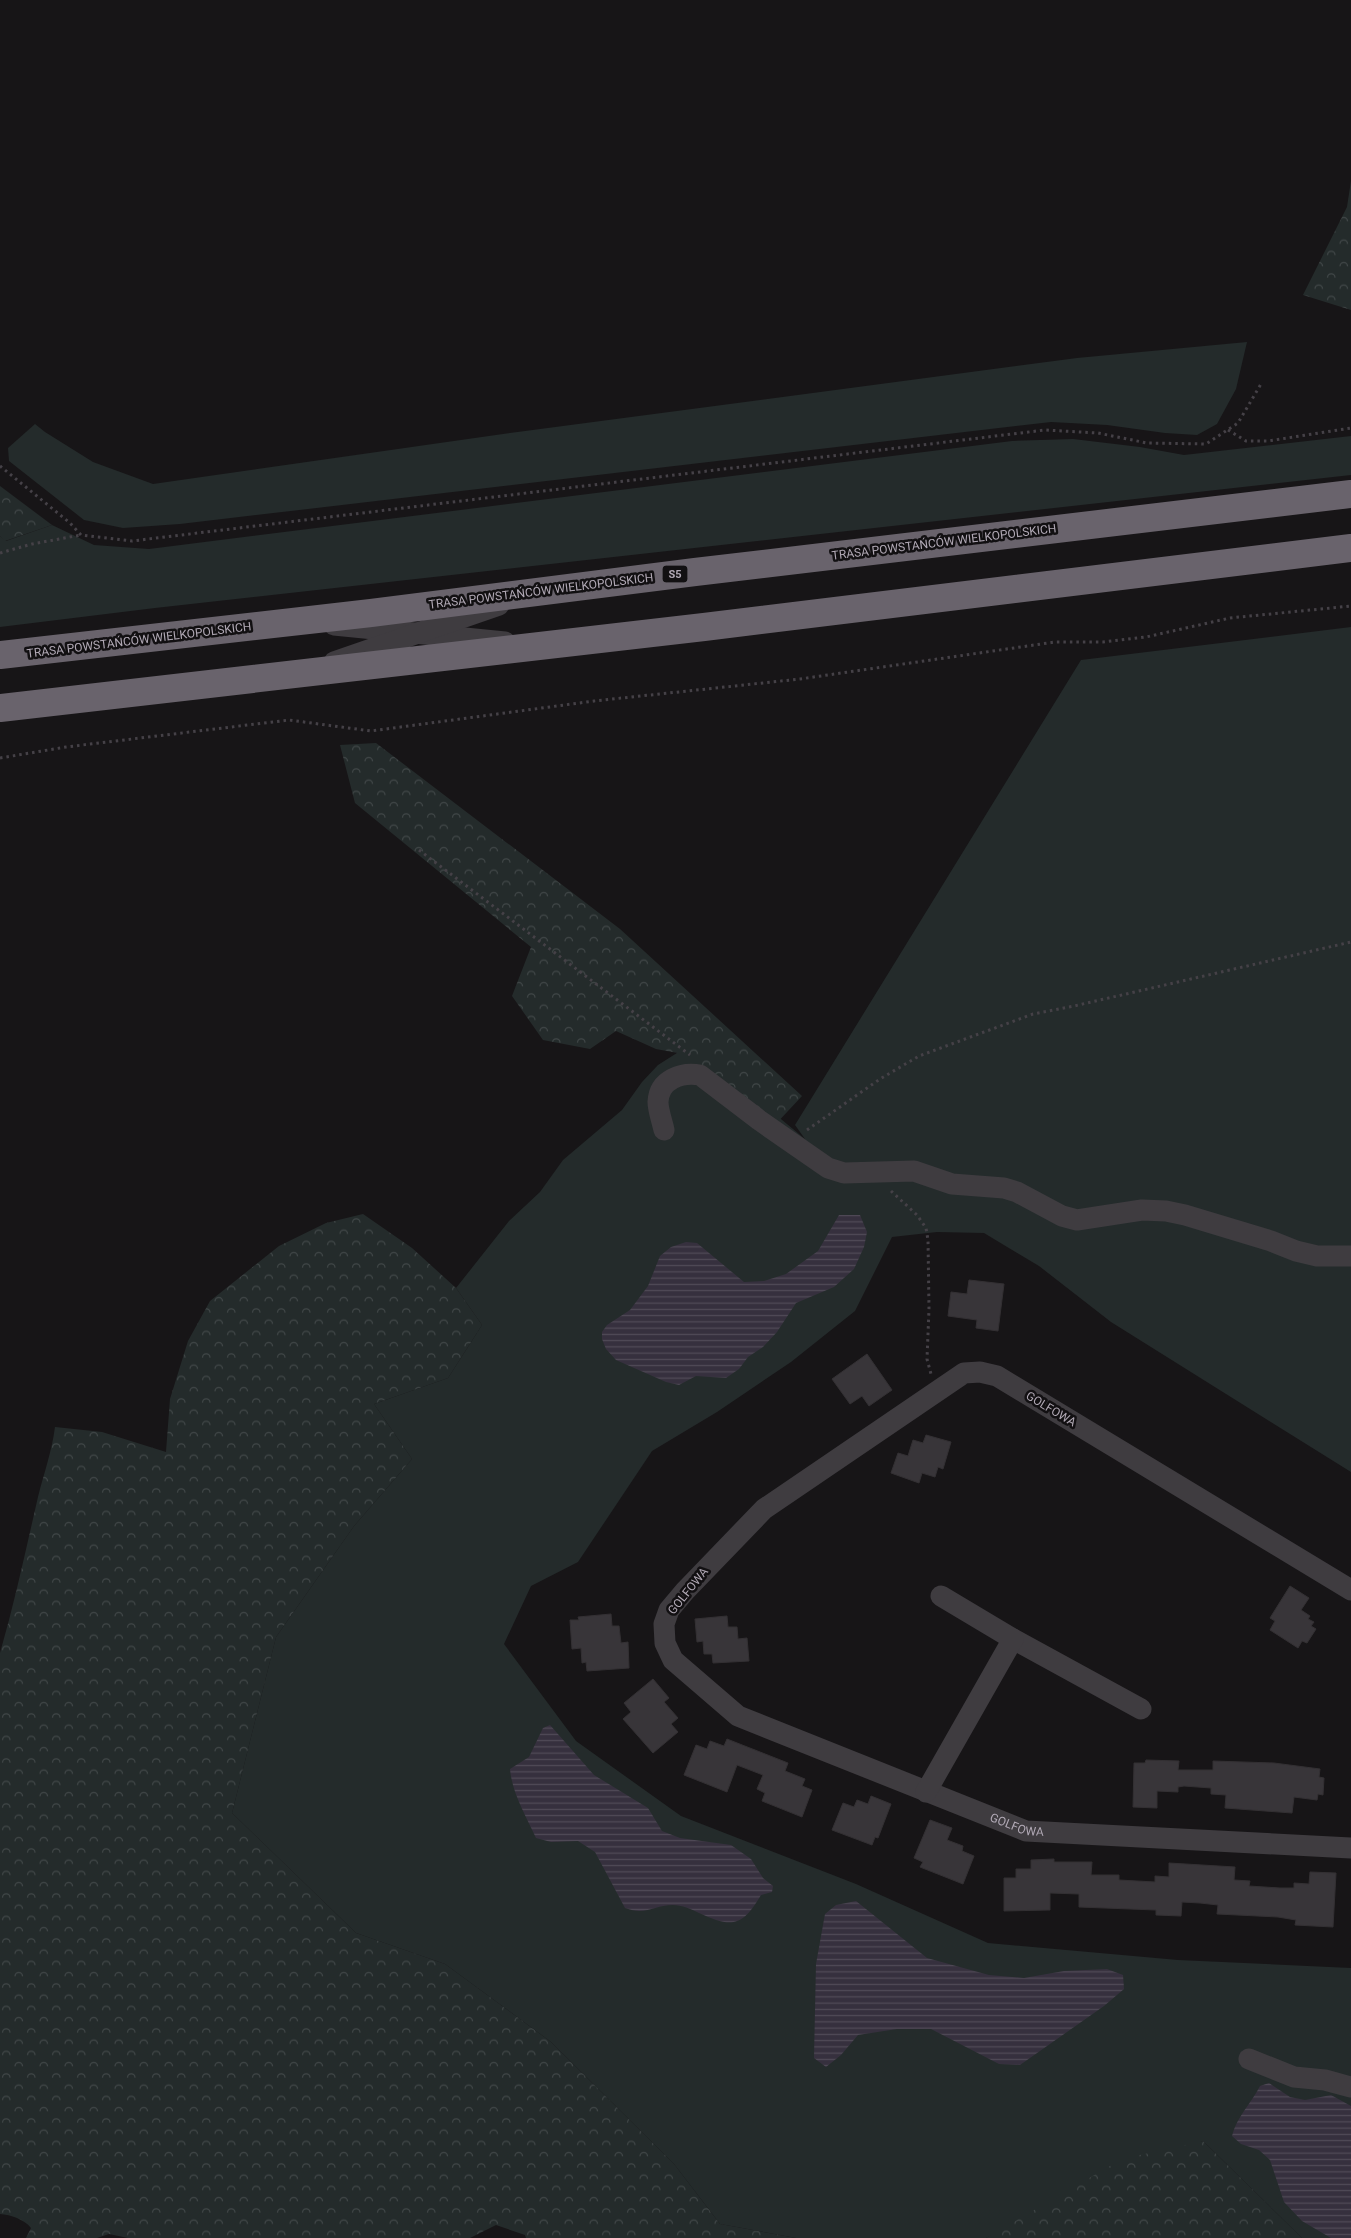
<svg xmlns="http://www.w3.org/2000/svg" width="1351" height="2238" font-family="Roboto,sans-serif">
<defs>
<pattern id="forest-crowns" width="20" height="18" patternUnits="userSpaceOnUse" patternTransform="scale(1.25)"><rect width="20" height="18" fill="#242b2b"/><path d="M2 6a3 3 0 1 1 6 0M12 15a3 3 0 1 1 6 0" fill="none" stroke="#414748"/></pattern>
<pattern id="water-rules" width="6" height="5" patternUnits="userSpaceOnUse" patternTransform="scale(1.25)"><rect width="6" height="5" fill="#36303e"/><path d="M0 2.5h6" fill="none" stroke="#514b58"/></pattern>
</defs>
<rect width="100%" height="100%" fill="#171517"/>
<g fill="#242b2b">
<polygon points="1247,342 1236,389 1217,424 1197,435 1165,433 1107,425 1051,422 180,524 123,528 84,520 9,461 8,448 35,424 45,432 93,462 153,484 503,434 1077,358"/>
<polygon points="1351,436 1351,475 155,608 0,627 0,536 6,541 52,525 94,545 149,549 1012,441 1073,439 1140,447 1184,455"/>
<polygon points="1351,627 1351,1472 1111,1322 1039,1266 984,1233 937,1232 892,1237 855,1311 791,1362 717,1412 652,1451 578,1562 531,1586 504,1644 576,1741 681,1816 856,1884 988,1943 1178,1960 1351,1968 1351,2238 1302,2238 1203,2141 986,2238 796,2238 720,2224 674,2164 551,2042 445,1964 356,1933 232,1813 276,1637 354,1526 412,1459 374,1404 448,1378 482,1325 456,1288 509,1221 540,1192 563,1160 622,1110 642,1082 658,1065 691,1044 805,1139 795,1125 1081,660"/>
</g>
<g fill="url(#forest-crowns)">
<polygon points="1351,181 1351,310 1303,295 1347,207"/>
<polygon points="0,486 52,525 5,541 0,536"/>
<polygon points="376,743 620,929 802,1096 773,1127 683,1054 656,1049 616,1031 590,1049 543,1040 512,996 531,947 355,803 340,745"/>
<path d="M363,1214L412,1248L456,1288L482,1325L448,1378L374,1404L412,1459L354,1526L276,1637L232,1813L356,1933L445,1964L551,2042L674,2164L720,2224L796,2238H526L525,2235L496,2225L470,2238H128L109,2234L97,2238H26L31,2228C24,2219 11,2215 0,2214V1653C15,1601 26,1549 38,1497C44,1473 52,1451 55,1427L102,1432L166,1452L170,1399L188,1341L210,1301L279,1246L326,1223Z"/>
<polygon points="1203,2141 1302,2238 986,2238 1122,2159"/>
</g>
<g fill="url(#water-rules)">
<polygon points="839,1215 860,1215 867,1232 864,1247 854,1269 834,1287 796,1303 777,1332 763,1347 748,1357 739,1369 726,1378 696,1376 679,1385 666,1382 616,1360 606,1349 602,1339 602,1332 607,1325 630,1310 648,1286 660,1256 671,1247 686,1242 697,1243 744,1282 764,1281 786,1274 818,1251"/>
<path d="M550,1725L594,1775L648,1808L662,1831L680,1838L731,1845L751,1859L763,1878L773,1886L772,1892L761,1895C742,1927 732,1928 699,1913C691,1909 682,1905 673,1905C654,1905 646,1916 625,1908L595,1852L578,1841L551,1842L536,1838C526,1816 512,1793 510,1769L529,1757L543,1728Z"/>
<polygon points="856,1901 927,1958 989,1975 1024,1978 1064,1971 1107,1969 1123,1975 1124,1989 1104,2006 1020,2065 999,2064 931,2029 897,2029 858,2035 841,2055 826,2067 814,2058 816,1964 825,1914 836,1905"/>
<path d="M1269,2083L1290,2097L1305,2100L1331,2095L1351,2106V2238H1331L1302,2221L1284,2202L1270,2160L1259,2150L1241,2144L1232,2136C1237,2116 1251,2104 1260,2086Z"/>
</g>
<g fill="#383539" stroke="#333033">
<polygon points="969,1280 1004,1284 998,1331 976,1328 977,1320 948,1316 951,1292 967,1294"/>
<polygon points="867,1354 892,1390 869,1406 862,1396 850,1404 832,1379"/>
<polygon points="926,1435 951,1442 943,1469 938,1467 935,1477 922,1473 919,1483 891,1473 898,1453 908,1456 913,1440 923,1443"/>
<polygon points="1290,1586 1309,1598 1301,1610 1310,1616 1308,1619 1314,1622 1311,1626 1316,1629 1307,1643 1302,1641 1298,1648 1270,1630 1275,1621 1270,1618"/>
<polygon points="611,1614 612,1626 619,1626 621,1643 628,1642 629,1668 587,1671 586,1662 582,1663 581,1648 572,1649 570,1620 579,1620 578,1617"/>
<polygon points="727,1616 728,1627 737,1627 738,1639 747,1638 749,1661 713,1663 712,1654 704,1654 703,1641 697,1642 695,1619"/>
<polygon points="653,1679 669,1698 664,1702 678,1718 671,1724 678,1732 653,1753 623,1719 631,1712 624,1703"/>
<polygon points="727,1739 788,1763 785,1771 805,1779 802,1786 812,1790 802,1817 762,1801 765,1793 757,1789 763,1775 737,1765 727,1792 684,1775 696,1745 707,1749 710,1741 724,1746"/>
<polygon points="1146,1760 1179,1761 1178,1770 1213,1770 1213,1761 1274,1763 1320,1769 1319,1777 1324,1778 1323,1795 1318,1794 1317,1800 1294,1797 1292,1813 1225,1808 1226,1795 1211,1794 1211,1788 1184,1786 1178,1787 1178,1792 1157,1791 1157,1808 1133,1807 1134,1763 1145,1763"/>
<polygon points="871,1796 891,1804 878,1838 875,1837 872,1845 832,1830 843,1803 854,1807 857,1800 868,1804"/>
<polygon points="930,1820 952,1828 947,1840 963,1846 962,1851 974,1856 963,1884 920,1867 923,1862 914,1858"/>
<polygon points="1054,1859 1054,1862 1092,1862 1091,1875 1119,1875 1119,1880 1155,1882 1155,1876 1169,1877 1169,1863 1235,1867 1234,1880 1250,1881 1249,1886 1280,1888 1294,1888 1294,1883 1309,1884 1310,1872 1336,1873 1333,1927 1295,1925 1296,1920 1278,1917 1217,1914 1218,1905 1200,1903 1182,1902 1181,1916 1156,1915 1156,1910 1079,1907 1079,1894 1050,1893 1050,1910 1004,1911 1004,1878 1016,1878 1016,1869 1031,1869 1031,1860"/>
</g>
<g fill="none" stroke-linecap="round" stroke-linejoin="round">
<g stroke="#454147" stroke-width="3" stroke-dasharray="2.5 4" stroke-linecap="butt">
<polyline points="1228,430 1246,441 1268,441 1351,428"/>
<polyline points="0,466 70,523 81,535 132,541 1045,430 1098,433 1147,443 1206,444 1238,423 1261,384"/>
<polyline points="0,553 32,544 81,535"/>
<polyline points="0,758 66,747 289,720 371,731 594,701 800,679 1055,642 1103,642 1146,637 1230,618 1351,606"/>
<polyline points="419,850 690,1055"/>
<polyline points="807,1130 880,1079 919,1056 1033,1014 1074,1006 1351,942"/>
<polyline points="891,1191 917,1215 926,1228 928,1240 929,1309 927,1359 931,1374"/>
</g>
<g stroke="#3f3c40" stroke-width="21">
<polyline points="334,625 505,642"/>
<polyline points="334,662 499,605"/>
<path d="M664,1130C662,1121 658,1110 658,1102C659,1079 682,1072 700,1075L759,1120L828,1168L844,1173L914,1171L952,1184L1004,1188L1017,1192L1062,1216L1077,1220L1142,1210L1166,1211L1185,1215L1271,1241L1296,1251L1317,1256H1351"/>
<path id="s1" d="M1351,1590L997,1376L980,1372L964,1373L764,1509L685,1591L669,1610L664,1624L665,1643L673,1660L738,1716L1026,1831L1351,1848"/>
<polyline points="1013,1639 1141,1709"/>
<polyline points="926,1792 1013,1639 941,1596"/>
<polyline points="1249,2059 1294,2077 1325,2080 1351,2087"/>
</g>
<g stroke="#69636c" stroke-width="28">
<polyline points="0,655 371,613 695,572 1351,494"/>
<polyline points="0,708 704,627 1351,548"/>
</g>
</g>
<g text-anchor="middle" stroke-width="5" stroke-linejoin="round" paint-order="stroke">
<rect fill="#121012" stroke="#817b84" stroke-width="1" x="662.5" y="565.5" width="25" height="17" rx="4"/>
<g font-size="11" font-weight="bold" fill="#b1a9b5">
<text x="675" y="578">S5</text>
</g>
<g font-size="12" fill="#b1a9b5" stroke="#121012">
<text transform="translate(944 542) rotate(-7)" y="4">TRASA POWSTAŃCÓW WIELKOPOLSKICH</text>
<text transform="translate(541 591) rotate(-7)" y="4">TRASA POWSTAŃCÓW WIELKOPOLSKICH</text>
<text transform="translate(139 640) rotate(-7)" y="4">TRASA POWSTAŃCÓW WIELKOPOLSKICH</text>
<text transform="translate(1051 1409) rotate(31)" y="4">GOLFOWA</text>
<text transform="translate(688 1591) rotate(-51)" y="4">GOLFOWA</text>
<text dy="4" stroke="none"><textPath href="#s1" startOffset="1266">GOLFOWA</textPath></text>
</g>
</g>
</svg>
